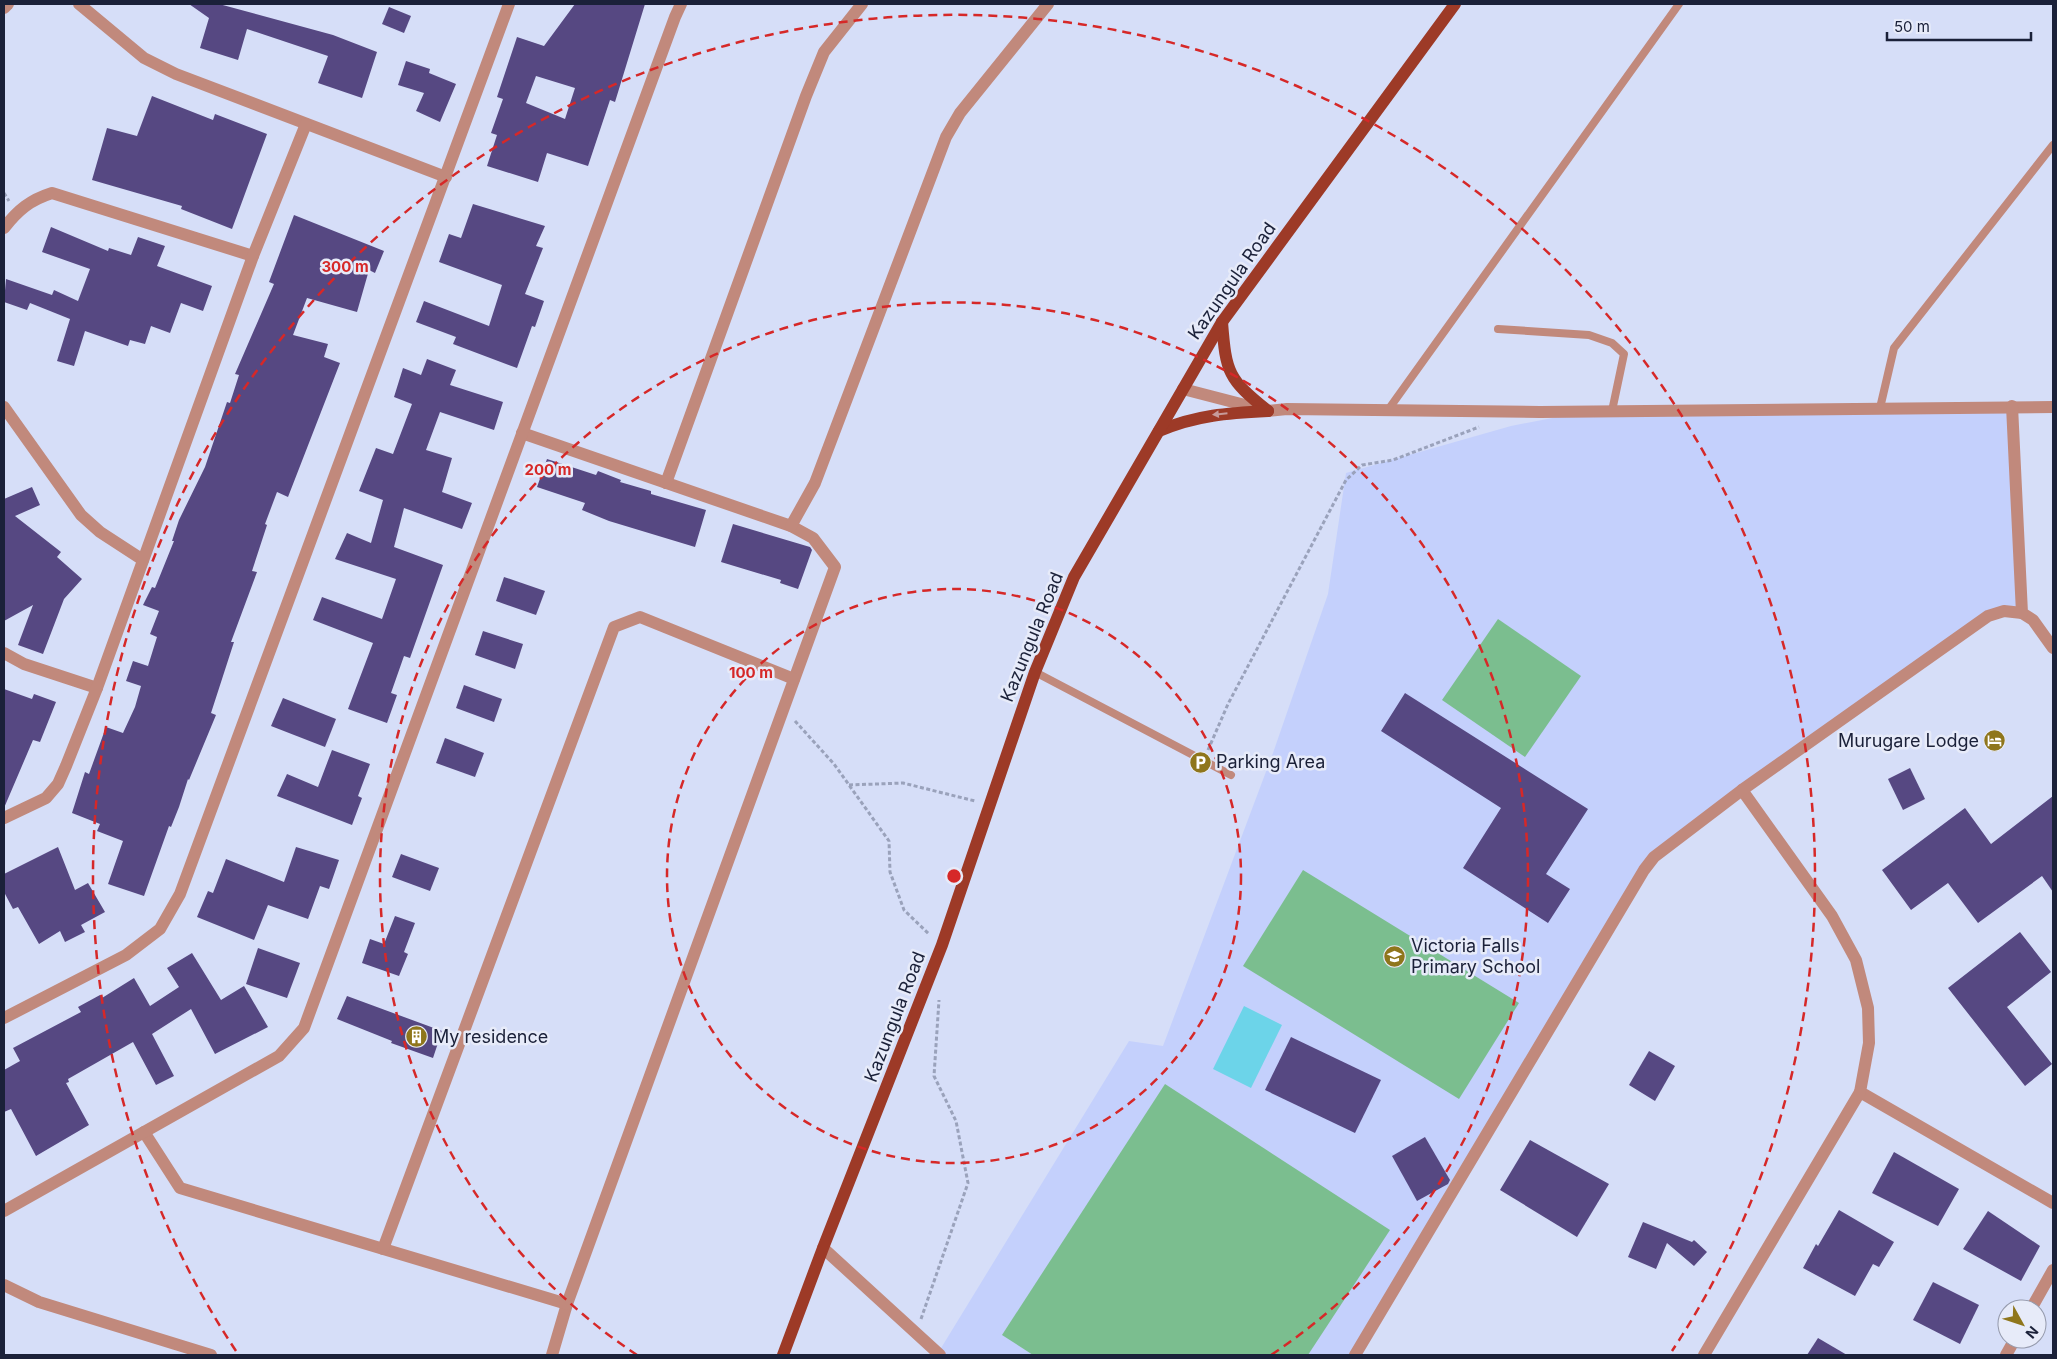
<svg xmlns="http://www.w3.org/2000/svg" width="2057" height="1359" font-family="Inter,sans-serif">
<rect width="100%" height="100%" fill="#d6def8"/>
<polygon fill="#c4d0fc" points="2012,406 2022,613 2004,611 1654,857 1355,1355 940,1355 938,1353 1129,1041 1163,1046 1273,753 1328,594 1346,473 1511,426 1573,414"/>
<g fill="#7bbe8f">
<polygon points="1498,619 1581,676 1525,757 1442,700"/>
<polygon points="1303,870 1519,1003 1459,1099 1243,966"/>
<polygon points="1165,1084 1390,1230 1308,1355 1033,1355 1002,1335"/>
</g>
<polygon fill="#6cd4e9" points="1244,1006 1282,1025 1251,1088 1213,1069"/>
<g fill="#564882" fill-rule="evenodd">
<polygon points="189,4 219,4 333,35 377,52 362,98 318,83 328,56 247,29 238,60 200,48 209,18"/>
<path d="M575,4H645L615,102L610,100L588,166L547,153L538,182L487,166L497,135L491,133L503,99L497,97L517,37L544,46ZM536,76L575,88L565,119L526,103Z"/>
<polygon points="389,7 411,16 404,33 382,24"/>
<polygon points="406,61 430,69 429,73 456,84 440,122 416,111 424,93 398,85"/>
<polygon points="152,96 213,120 215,114 267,134 232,229 181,209 182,206 92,180 107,128 137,136"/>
<polygon points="473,204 545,226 536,246 543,248 525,294 544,301 535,327 532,326 517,368 453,344 456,337 416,322 424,301 489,326 502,285 439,262 449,234 461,238"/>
<polygon points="294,215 384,251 375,273 369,270 357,312 307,298 293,335 328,344 324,357 340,363 288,497 277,492 265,524 267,525 252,571 257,572 231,642 234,642 211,713 216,715 189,780 188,779 179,807 171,827 169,826 144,896 108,884 123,841 97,831 100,824 72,813 85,772 89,774 106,727 123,733 135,707 141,686 126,681 133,661 148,666 157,637 150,634 159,611 143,605 152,587 155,588 174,541 172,541 179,520 205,467 227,402 230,403 239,375 235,374 274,284 269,282"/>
<polygon points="51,227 108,251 109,248 131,255 138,237 165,246 157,266 212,286 203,311 181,303 170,333 151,326 145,344 130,340 128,346 85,331 74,366 57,361 70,319 30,303 27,310 4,302 6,279 52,295 54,290 78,301 90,269 42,252"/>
<polygon points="427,359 456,370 450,385 503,402 494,430 440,412 426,450 452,458 442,492 472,503 462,529 404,508 394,547 443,565 410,658 404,656 391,693 397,695 387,723 348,709 373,643 313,620 322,597 382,619 396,579 335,559 347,533 371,543 383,500 359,491 376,448 393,454 412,404 394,397 403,368 421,375"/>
<polygon points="547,459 596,475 598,471 621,480 620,482 651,491 651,494 706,510 695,547 609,521 582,510 585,503 537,487"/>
<polygon points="32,487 40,505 15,516 61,552 57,557 82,579 64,599 43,654 18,645 33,605 4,621 4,499"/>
<polygon points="733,524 810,547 812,550 798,589 780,583 781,580 721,562"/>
<polygon points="504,577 545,591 536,615 496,601"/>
<polygon points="483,631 523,644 515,669 475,655"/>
<polygon points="464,685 502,699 494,722 456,708"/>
<polygon points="4,689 32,699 34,694 56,702 40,742 33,740 4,808"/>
<polygon points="1405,693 1588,809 1546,874 1570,889 1548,923 1463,868 1501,808 1381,731"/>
<polygon points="283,698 336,719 325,747 271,726"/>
<polygon points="445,738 484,753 475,777 436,763"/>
<polygon points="332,750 370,764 358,796 362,798 352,825 277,796 287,774 318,787"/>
<polygon points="1910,768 1925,799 1903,810 1888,779"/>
<polygon points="2053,796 2053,892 2042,876 1978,923 1948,883 1911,910 1882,870 1965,808 1991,844"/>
<polygon points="58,847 75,890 88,883 105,912 81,925 85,932 65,942 60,931 39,944 18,907 13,909 4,892 4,874"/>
<polygon points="296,847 339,860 329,889 320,886 308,919 268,905 254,940 197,917 208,891 213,893 226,859 284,882"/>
<polygon points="401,854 439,868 430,891 392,877"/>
<polygon points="395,916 415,923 404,952 408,954 399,976 362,963 370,939 384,944"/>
<polygon points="2020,932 2051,972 2007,1007 2052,1064 2025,1086 1948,988"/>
<polygon points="258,948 300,963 287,998 246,984"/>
<polygon points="192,953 221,1000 244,986 268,1027 215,1054 191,1009 152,1034 174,1076 156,1085 133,1042 68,1079 69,1082 66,1083 89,1125 36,1156 11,1109 4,1112 4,1070 20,1061 13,1048 81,1012 78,1007 100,995 102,998 134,978 150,1006 179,987 167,968"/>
<polygon points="347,996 442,1031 433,1058 391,1043 392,1041 337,1019"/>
<polygon points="1291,1037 1381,1080 1355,1133 1265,1090"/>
<polygon points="1649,1051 1675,1066 1655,1101 1629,1085"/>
<polygon points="1425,1137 1450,1180 1448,1184 1417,1201 1392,1156"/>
<polygon points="1530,1140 1609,1184 1577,1237 1500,1190"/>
<polygon points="1894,1152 1959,1189 1938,1226 1872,1193"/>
<polygon points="1839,1210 1894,1242 1879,1267 1873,1264 1855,1296 1803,1268 1816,1244 1818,1246"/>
<polygon points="1988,1211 2040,1246 2021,1281 1963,1249"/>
<polygon points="1643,1222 1692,1242 1694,1240 1707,1252 1694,1266 1667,1243 1656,1269 1628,1257"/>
<polygon points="1933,1282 1979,1305 1960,1344 1913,1320"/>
<polygon points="1818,1338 1847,1355 1807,1355"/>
</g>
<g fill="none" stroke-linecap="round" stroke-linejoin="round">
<g stroke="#9aa2bb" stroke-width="3" stroke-dasharray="4 2.5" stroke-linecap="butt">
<polyline points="4,193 9,201"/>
<polyline points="795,721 834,764 889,841 890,872 904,910 929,934"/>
<polyline points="1208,750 1228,704 1346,480 1362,465 1393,460 1479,427"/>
<polyline points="849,785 903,783 975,801"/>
<polyline points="921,1319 968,1183 956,1121 934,1076 939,1000"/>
</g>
<g stroke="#c1897c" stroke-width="8">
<polyline points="1498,329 1589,335 1612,343 1624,354 1612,411"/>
<polyline points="1880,408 1894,348 2053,145"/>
<polyline points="1388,410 1679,4"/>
<polyline points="1035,672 1231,775"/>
</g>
<g stroke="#c1897c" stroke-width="12">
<polyline points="79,4 144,58 176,74 446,177"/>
<polyline points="4,8 8,4"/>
<path d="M4,228C18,210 30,200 52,193L253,256"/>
<polyline points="1183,389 1268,411 1287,409 1540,412 2053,407"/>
<polyline points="2012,406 2022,613 2033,620 2053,648"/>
<polyline points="4,407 81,515 100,532 143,560"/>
<polyline points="522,433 791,526 813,538 835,567 567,1304 552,1355"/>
<polyline points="666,483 806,96 824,52 862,4"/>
<polyline points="791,526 815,483 946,137 960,113 1048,4"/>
<polyline points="4,653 24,664 97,688"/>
<polyline points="1742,790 1832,916 1856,960 1868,1008 1869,1043 1860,1092 2053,1203"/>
<polyline points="4,818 46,798 58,784 66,766 97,688 253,256 306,124"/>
<polyline points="4,1018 126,955 160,929 180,894 509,4"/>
<polyline points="144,1132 180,1188 567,1304"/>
<polyline points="4,1211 279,1056 304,1028 675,17 681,4"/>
<polyline points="823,1248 940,1355"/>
<polyline points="383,1249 614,627 640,617 794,679"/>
<polyline points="2031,1309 2053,1270"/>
<polyline points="1355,1355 1644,870 1654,857 1742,790 1988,616 2004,611 2022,613"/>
<polyline points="1704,1355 1860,1092"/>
<polyline points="2006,1355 2015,1339"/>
</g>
<polyline stroke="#c1897c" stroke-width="12" points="4,1285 39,1302 211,1355"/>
<g stroke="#9d3a27" stroke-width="12">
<path d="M1222,322C1226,373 1228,379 1268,411"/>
<path d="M1159,431C1196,415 1229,413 1268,411"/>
<polyline points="783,1355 823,1248 942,945 1035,672 1074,577 1222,322 1455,4"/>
</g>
</g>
<defs><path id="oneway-solid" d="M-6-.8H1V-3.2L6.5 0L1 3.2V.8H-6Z" transform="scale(1.25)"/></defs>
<use fill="#c69b9a" href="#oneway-solid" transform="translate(1220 414) rotate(174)"/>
<g fill="none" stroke="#d62828" stroke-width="2.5" stroke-dasharray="9 6">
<circle cx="954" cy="876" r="287"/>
<path d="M637 1355A574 574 0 1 1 1271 1355"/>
<path d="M236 1351A861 861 0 1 1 1672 1351"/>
</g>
<defs>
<symbol id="hotel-disc" viewBox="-11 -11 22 22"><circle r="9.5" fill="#8f761c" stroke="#e7ebf9"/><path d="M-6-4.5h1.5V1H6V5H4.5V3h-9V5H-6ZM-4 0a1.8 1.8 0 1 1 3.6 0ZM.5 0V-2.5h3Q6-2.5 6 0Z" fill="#fff"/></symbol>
<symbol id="parking-disc" viewBox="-11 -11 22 22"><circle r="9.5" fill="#8f761c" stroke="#e7ebf9"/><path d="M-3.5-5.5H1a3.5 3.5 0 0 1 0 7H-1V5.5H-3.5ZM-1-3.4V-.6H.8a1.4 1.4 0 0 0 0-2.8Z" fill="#fff"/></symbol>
<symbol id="school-disc" viewBox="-11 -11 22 22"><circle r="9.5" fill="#8f761c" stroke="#e7ebf9"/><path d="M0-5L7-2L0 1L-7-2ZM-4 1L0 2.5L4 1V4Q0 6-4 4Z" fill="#fff"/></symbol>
<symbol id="building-disc" viewBox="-11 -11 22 22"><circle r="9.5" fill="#8f761c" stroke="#e7ebf9"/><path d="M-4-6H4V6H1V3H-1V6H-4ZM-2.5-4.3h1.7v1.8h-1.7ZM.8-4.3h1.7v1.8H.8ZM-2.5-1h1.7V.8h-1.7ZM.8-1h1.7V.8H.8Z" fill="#fff"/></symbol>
</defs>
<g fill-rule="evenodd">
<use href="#hotel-disc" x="1982" y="728" width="25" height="25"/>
<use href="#parking-disc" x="1188" y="750" width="25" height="25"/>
<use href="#school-disc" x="1382" y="944" width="25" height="25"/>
<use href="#building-disc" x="404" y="1024" width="25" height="25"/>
</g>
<g text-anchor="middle" stroke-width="5" stroke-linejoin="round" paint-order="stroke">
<g font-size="18" fill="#1b2139" stroke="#e7ebf9">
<text transform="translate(1232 281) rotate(-55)" y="6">Kazungula Road</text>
<text transform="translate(1032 637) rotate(-68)" y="6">Kazungula Road</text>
<text transform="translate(895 1017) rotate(-69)" y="6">Kazungula Road</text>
</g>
<g font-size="18" fill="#1b2139" stroke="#e7ebf9" text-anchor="start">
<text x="1979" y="747" text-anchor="end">Murugare Lodge</text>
<text x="1216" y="768">Parking Area</text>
<text x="1411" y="952">Victoria Falls<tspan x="1411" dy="21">Primary School</tspan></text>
<text x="433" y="1043">My residence</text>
</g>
</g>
<circle cx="954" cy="876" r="8" fill="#d62828" stroke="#e7ebf9" stroke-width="2.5"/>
<g font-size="15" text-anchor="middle" font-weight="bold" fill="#d62828" stroke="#e7ebf9" stroke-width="5" stroke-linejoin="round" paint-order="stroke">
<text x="345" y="272">300 m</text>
<text x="548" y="475">200 m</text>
<text x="751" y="678">100 m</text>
</g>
<rect width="2057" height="1359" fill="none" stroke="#1b2139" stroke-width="10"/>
<g transform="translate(2022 1324) rotate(130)"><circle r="24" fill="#e7ebf9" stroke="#959aac"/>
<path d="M0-4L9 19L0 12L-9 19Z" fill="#8f761c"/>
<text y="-8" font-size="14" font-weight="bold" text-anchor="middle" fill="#1b2139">N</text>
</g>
<path d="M1887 32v8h144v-8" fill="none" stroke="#1b2139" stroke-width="2.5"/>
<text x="1894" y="32" font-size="15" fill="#1b2139" stroke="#e7ebf9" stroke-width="4" paint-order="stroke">50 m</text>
</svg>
